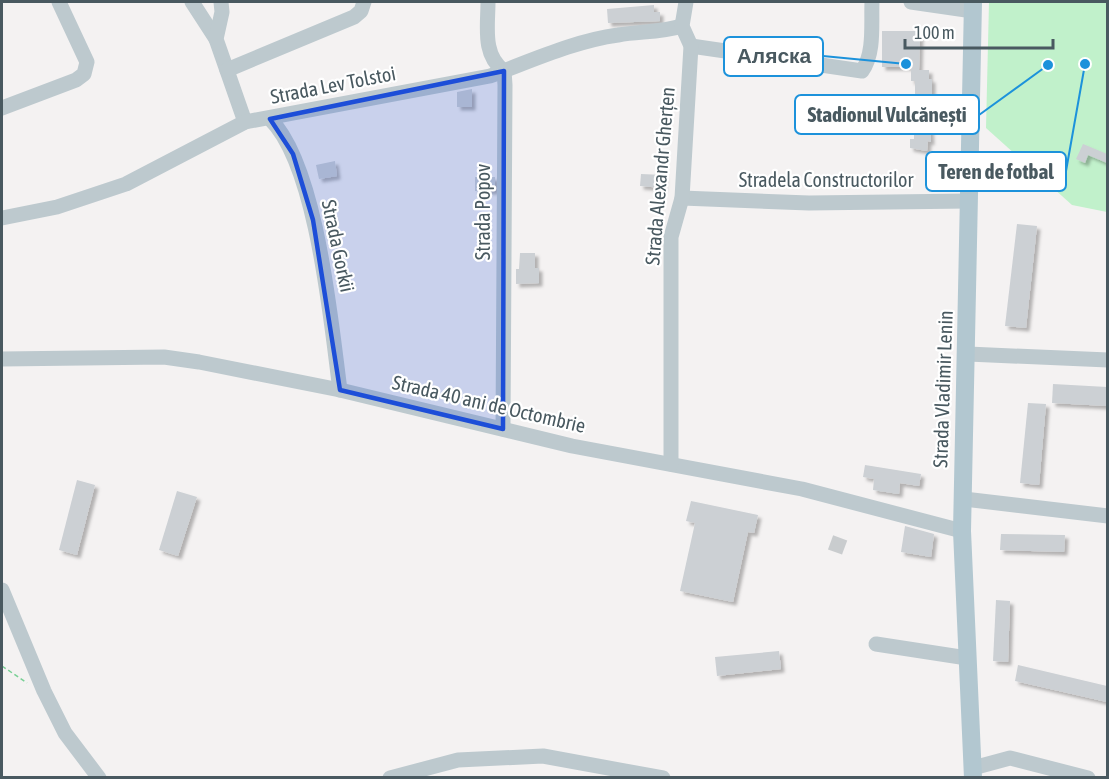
<svg xmlns="http://www.w3.org/2000/svg" width="1109" height="779" font-family="'Asap Condensed',sans-serif">
<defs>
<filter id="shadow"><feDropShadow dx="3.5" dy="3.5" stdDeviation="1.5" flood-color="#0004"/></filter>
</defs>
<rect width="100%" height="100%" fill="#f4f2f2"/>
<polygon fill="#c1f1cb" points="989,2 1107,2 1107,212 1072,205 986,128"/>
<g fill="#ccd0d4" filter="url(#shadow)">
<polygon points="654,5 654,12 660,12 660,21 608,23 607,9"/>
<polygon points="882,31 920,31 919,70 929,70 929,79 932,79 932,101 929,101 931,142 928,141 927,151 910,148 910,139 914,139 914,121 910,122 911,98 915,98 915,81 911,81 911,67 882,67"/>
<polygon points="472,89 472,107 457,107 457,92"/>
<polygon points="1083,144 1107,154 1107,163 1088,155 1085,163 1076,159"/>
<polygon points="335,161 337,176 319,179 316,165"/>
<polygon points="641,174 664,175 663,188 640,186"/>
<rect x="475" y="177" width="20" height="14"/>
<polygon points="1017,224 1037,226 1026,328 1005,326"/>
<polygon points="520,253 535,253 535,268 539,268 539,283 516,284 516,269 519,269"/>
<polygon points="1053,384 1107,387 1107,406 1052,403"/>
<polygon points="1028,403 1046,404 1039,485 1020,483"/>
<polygon points="865,465 921,474 919,486 900,483 899,494 873,490 874,479 863,477"/>
<polygon points="77,480 95,485 77,555 59,550"/>
<polygon points="177,491 197,497 178,556 159,550"/>
<polygon points="691,501 758,515 754,533 748,532 733,602 680,591 695,523 686,521"/>
<polygon points="905,526 934,534 931,557 901,552"/>
<polygon points="1001,534 1065,535 1064,552 1000,550"/>
<polygon points="996,600 1010,601 1008,662 993,661"/>
<polygon points="779,651 781,669 717,676 715,657"/>
<polygon points="1018,665 1107,686 1107,702 1015,681"/>
</g>
<g fill="none" stroke-linecap="round" stroke-linejoin="round">
<polyline stroke="#c9ccce" stroke-width="15" stroke-dasharray="15 8" stroke-linecap="butt" points="835,552 842,533"/>
<polyline stroke="#78d095" stroke-width="1.5" stroke-dasharray="4.5 3" stroke-linecap="butt" points="2,666 27,683"/>
<g stroke="#bdc9ce" stroke-width="15">
<polyline points="192,2 216,39"/>
<polyline points="221,2 222,12 216,39 245,122"/>
<path d="M488,2C488,26 482,55 504,71L505,85L503,429"/>
<polyline points="911,2 973,11"/>
<path d="M691,46L862,71C875,53 871,23 872,2"/>
<polyline points="227,70 354,17 361,11 364,2"/>
<polyline points="2,108 76,80 84,74 87,62 59,2"/>
<path d="M270,119C317,165 331,323 340,390"/>
<polyline points="682,198 809,203 969,201"/>
<path d="M2,218L57,207L126,184L245,122L490,76C531,61 574,41 618,35C640,31 659,33 682,26"/>
<polyline points="968,354 1108,360"/>
<polyline points="2,359 164,357 199,362 340,390 572,446 802,489 962,531"/>
<polyline points="671,464 671,237 682,198 691,46 682,26 686,2"/>
<polyline points="964,499 1108,516"/>
<polyline points="2,590 44,691 65,733 99,778"/>
<polyline points="876,644 967,658"/>
<polyline points="973,768 1010,758 1088,778"/>
<polyline points="390,778 458,760 543,756 663,778"/>
</g>
<polyline stroke="#b2c7d0" stroke-width="18" points="973,2 962,531 973,778"/>
</g>
<path fill="#1d4ed8" fill-opacity="0.2" stroke="#1d4ed8" stroke-width="4.5" stroke-linejoin="round" d="M504,71L503,429L340,390L313,220L293,154L270,119Z"/>
<g text-anchor="middle" stroke-width="4.5" stroke-linejoin="round" paint-order="stroke">
<g font-size="20" fill="#495960" stroke="#fff">
<text transform="translate(333 85) rotate(-11)" y="7">Strada Lev Tolstoi</text>
<text transform="translate(660 176) rotate(-85)" y="7">Strada Alexandr Gherțen</text>
<text x="826" y="187">Stradela Constructorilor</text>
<text transform="translate(483 212) rotate(-90)" y="7">Strada Popov</text>
<text transform="translate(338 246) rotate(78)" y="7">Strada Gorkii</text>
<text transform="translate(943 389) rotate(-88)" y="7">Strada Vladimir Lenin</text>
<text transform="translate(489 404) rotate(13)" y="7">Strada 40 ani de Octombrie</text>
</g>
</g>
<path fill="none" stroke="#1c92db" stroke-width="2" d="M906 64L823 56M1048 65L979 115M1085 64L1066 171"/>
<g fill="#1c92db" stroke="#fff" stroke-width="2">
<circle cx="906" cy="64" r="6"/>
<circle cx="1048" cy="65" r="6"/>
<circle cx="1085" cy="64" r="6"/>
</g>
<g fill="#fff" stroke="#1c92db" stroke-width="2">
<rect x="724" y="37" width="99" height="39" rx="6"/>
<rect x="795" y="95" width="184" height="39" rx="6"/>
<rect x="926" y="152" width="140" height="39" rx="6"/>
</g>
<g font-size="21" text-anchor="middle" font-weight="bold" fill="#495960">
<text x="774" y="63">Аляска</text>
<text x="887" y="122">Stadionul Vulcănești</text>
<text x="996" y="179">Teren de fotbal</text>
</g>
<rect width="1109" height="779" fill="none" stroke="#495960" stroke-width="6"/>
<path d="M905 39v9h148v-9" fill="none" stroke="#495960" stroke-width="3"/>
<text x="914" y="39" font-size="18" fill="#495960" stroke="#ffffff" stroke-width="4.5" paint-order="stroke">100 m</text>
</svg>
